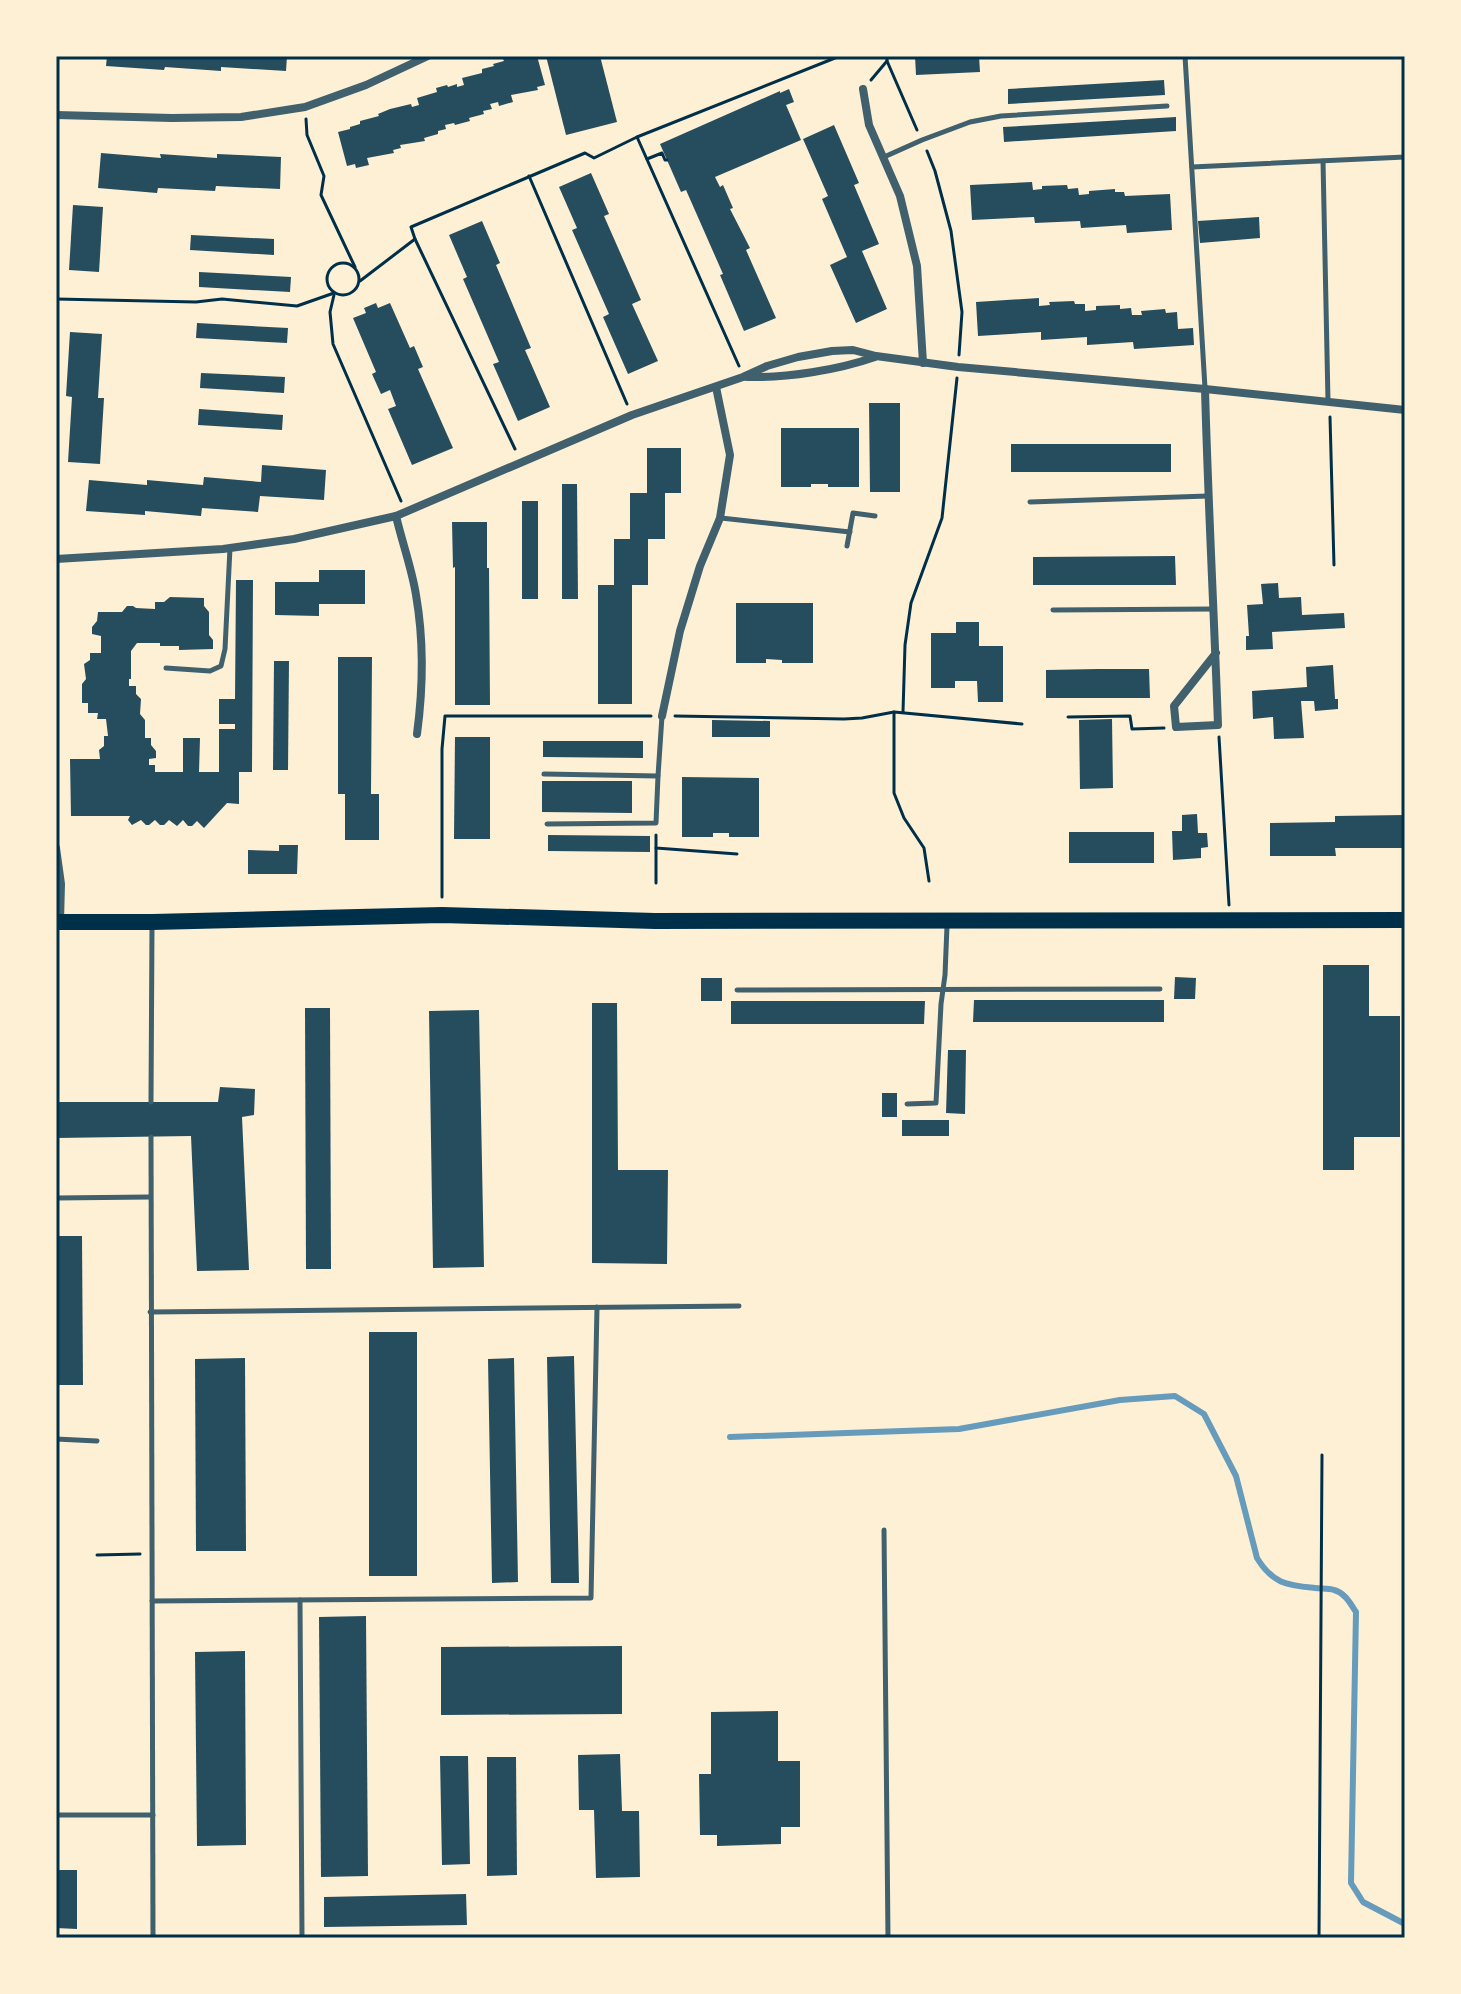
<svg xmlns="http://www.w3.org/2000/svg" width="1461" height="1994" font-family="'DM Sans',sans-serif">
<rect width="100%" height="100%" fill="#fdf0d5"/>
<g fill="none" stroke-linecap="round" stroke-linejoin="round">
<path stroke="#669bbc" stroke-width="6" d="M730,1437L959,1429L1120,1400L1175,1396L1204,1414L1236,1476L1257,1558C1273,1584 1287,1585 1315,1588C1321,1589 1328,1588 1334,1590C1345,1593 1350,1603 1356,1612L1351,1883L1363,1902L1405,1924"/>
</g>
<g fill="#264d5e">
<polygon points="107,56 287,56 286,71 221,67 221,71 165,67 164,70 106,66"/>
<polygon points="513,56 537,56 545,85 537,87 538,90 511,95 513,102 499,106 498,102 490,104 492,109 483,111 484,114 469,118 470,121 455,125 454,123 445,125 446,129 438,131 438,134 424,138 425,141 400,145 401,148 393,150 394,153 367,158 369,165 356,168 355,164 347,166 338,132 350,129 350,127 360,124 360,121 379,116 378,114 390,109 411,104 412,107 419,105 417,98 437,92 436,88 447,85 448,87 457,84 457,87 464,85 462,78 482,73 482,69 494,66 493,64 504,61 503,59"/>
<polygon points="546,56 600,56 617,122 566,135"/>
<polygon points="915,56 979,56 980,72 916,75"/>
<polygon points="1164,80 1165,95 1008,104 1008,89"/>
<polygon points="789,89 794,102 786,105 801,140 715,177 720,187 723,185 733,208 730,209 750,248 746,250 776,318 744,331 720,275 723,274 686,190 681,192 660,144 780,91 780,93"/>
<polygon points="1176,117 1176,131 1004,142 1003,127"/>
<polygon points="834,125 859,183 854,185 879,244 862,251 887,309 856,323 830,265 847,257 822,199 828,196 803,139"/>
<polygon points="101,153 161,158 160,154 217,158 217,154 281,157 280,189 216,186 215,191 158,188 157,193 98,188"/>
<polygon points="591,173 609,214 604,216 641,300 632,304 658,361 628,374 603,317 609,314 572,230 577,228 559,187"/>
<polygon points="1032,182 1033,190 1042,189 1042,186 1067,185 1068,189 1078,188 1079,195 1089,194 1089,191 1115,189 1115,192 1124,192 1125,196 1170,194 1172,230 1127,233 1126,225 1081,228 1080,221 1035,223 1034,217 972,220 970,185"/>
<polygon points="73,205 103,207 99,272 69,270"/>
<polygon points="1259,217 1260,238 1200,243 1198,221"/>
<polygon points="482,221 500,263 496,265 531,348 525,350 550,407 518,421 493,364 499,362 463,279 467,277 449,235"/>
<polygon points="191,235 274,239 274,255 190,250"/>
<polygon points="199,272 291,277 290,292 199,287"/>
<polygon points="1039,298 1039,306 1050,305 1049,302 1074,301 1075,304 1085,304 1085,311 1096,310 1096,306 1120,305 1120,309 1131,308 1132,315 1142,315 1141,311 1165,309 1166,313 1177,312 1178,329 1193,328 1194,345 1134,349 1133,342 1087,345 1087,337 1041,340 1041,332 978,336 976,302"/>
<polygon points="376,303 378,308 390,303 410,348 414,346 423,367 418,369 453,448 412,465 388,409 396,406 390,390 381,394 372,374 376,372 353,318 366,313 364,308"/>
<polygon points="197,323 288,328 287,343 196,338"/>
<polygon points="70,332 102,334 98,398 104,398 100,464 68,462 72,397 66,396"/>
<polygon points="201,373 285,377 284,393 200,388"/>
<polygon points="869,403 900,403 900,492 870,492"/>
<polygon points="199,409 283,415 282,430 198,425"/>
<polygon points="781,428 859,428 859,487 828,487 828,484 811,484 811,487 781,487"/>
<rect x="1011" y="444" width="160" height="28"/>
<polygon points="647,448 681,448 681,493 665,493 665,539 648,539 648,585 632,585 632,704 598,704 598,585 614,585 614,539 630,539 630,493 647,493"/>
<polygon points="262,465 326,470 324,500 260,496 258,512 202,508 201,516 145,511 145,515 86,511 89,480 147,485 147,480 203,485 204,477 261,482"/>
<polygon points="562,484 577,484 578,599 562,599"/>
<rect x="522" y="501" width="16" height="98"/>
<polygon points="452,522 487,522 487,568 489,568 490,705 455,705 455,567 453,568"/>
<polygon points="1175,556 1176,585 1033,585 1033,557"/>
<polygon points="319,570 365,570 365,604 319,604 319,616 275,615 275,582 319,582"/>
<polygon points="236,580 253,580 252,772 239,772 239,804 227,803 204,828 197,821 192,826 188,826 183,820 177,826 169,820 164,825 160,825 155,820 149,825 146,825 141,820 132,825 128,820 130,816 71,816 70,759 100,759 99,750 104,746 104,736 108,736 106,719 97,719 98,713 88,713 88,703 82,703 82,684 86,679 84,664 90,660 90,653 101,653 101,636 92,634 92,627 97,621 98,612 122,612 127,606 133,606 136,608 155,609 155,602 164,602 170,597 204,598 204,606 209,612 209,635 213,640 213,649 179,650 179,646 160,646 160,643 137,643 131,651 131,679 129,679 129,686 136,686 136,694 141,699 140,714 145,720 145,738 151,738 151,745 156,751 156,758 149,759 149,765 155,765 155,772 183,772 183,738 200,738 199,772 219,772 219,729 235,729 235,724 219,724 219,699 235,699"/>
<polygon points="1278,583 1279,598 1301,597 1302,615 1344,613 1345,628 1272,632 1273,649 1246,650 1246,636 1249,636 1247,605 1263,604 1261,584"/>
<polygon points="736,603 813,603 813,663 782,663 782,660 766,659 766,663 736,663"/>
<polygon points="956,622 979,622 979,646 1003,646 1003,702 978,702 977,681 955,681 955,688 931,688 931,633 956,633"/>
<polygon points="338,657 372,657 371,794 379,794 379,840 345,840 345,794 338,794"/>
<polygon points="274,661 289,661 288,770 273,770"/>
<polygon points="1333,665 1335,699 1338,699 1338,709 1315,711 1314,701 1301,701 1304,738 1274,739 1273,717 1253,719 1252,691 1307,687 1306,667"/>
<polygon points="1098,669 1149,669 1150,698 1046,698 1046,670"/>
<polygon points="1112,719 1113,788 1080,789 1079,720"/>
<polygon points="712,720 770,721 770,737 712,737"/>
<polygon points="455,737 490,737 490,839 454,839"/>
<polygon points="543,741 643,741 643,758 543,757"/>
<polygon points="682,777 759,778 759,837 729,837 729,833 713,833 713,837 682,837"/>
<polygon points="542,781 632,781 632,813 542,812"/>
<polygon points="1197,814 1198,833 1207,833 1208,847 1201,848 1201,858 1173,860 1172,831 1182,831 1182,815"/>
<polygon points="1405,815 1405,848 1335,848 1336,856 1270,856 1270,823 1335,822 1335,816"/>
<rect x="1069" y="832" width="85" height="31"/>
<polygon points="548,835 650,836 650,852 548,851"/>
<polygon points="279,845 298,845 297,874 248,874 248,850 279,851"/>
<polygon points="1323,965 1369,965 1369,1016 1400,1016 1400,1137 1354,1137 1354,1170 1323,1170"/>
<polygon points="1175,977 1196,978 1195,999 1174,999"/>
<rect x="701" y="978" width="21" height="23"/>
<polygon points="974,1000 1164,1000 1164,1022 973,1022"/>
<polygon points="731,1001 925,1001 924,1024 731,1024"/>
<polygon points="592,1003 617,1003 618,1170 668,1170 667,1264 592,1263"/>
<polygon points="305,1008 330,1008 331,1269 306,1269"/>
<polygon points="479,1010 484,1267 433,1268 429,1011"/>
<polygon points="948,1050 966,1050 965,1114 946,1113"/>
<polygon points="220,1087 255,1089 254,1115 242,1117 249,1270 197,1271 191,1136 56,1138 56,1102 218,1102"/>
<rect x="882" y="1093" width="15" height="24"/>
<rect x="902" y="1120" width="47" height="16"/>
<polygon points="56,1236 82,1236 83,1385 56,1385"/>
<rect x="369" y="1332" width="48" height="244"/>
<polygon points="574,1356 579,1583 551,1583 547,1357"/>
<polygon points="245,1358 246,1551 196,1551 195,1359"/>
<polygon points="514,1358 518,1582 492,1583 488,1359"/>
<polygon points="366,1616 368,1876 321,1877 319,1617"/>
<polygon points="622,1646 622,1714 441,1715 441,1647"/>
<polygon points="245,1651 246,1845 197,1846 195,1652"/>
<polygon points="778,1711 778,1761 800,1761 800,1827 781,1827 781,1844 717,1846 717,1835 700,1835 699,1774 711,1774 711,1712"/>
<polygon points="620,1754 622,1811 639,1811 640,1877 596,1878 594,1810 579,1810 578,1755"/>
<polygon points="440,1756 468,1756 470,1864 442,1865"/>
<polygon points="487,1757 516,1757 517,1875 487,1876"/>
<polygon points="56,1870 77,1870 77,1929 56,1928"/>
<polygon points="466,1894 467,1925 324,1927 324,1897"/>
</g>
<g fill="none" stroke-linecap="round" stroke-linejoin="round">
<g stroke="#003049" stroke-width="3">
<polyline points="887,56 887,61 917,130"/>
<polyline points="871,80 887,61"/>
<polyline points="306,119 307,135 324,176 321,195 355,267"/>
<polyline points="637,137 739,366"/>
<polyline points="927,151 935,171 951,231 962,312 959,355"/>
<polyline points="647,159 662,153 665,160 667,160"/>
<polyline points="529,176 627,404"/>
<polyline points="415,239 515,449"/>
<circle cx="343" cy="279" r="16"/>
<polyline points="360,281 415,239 411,227 585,153 594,158 637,137 840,56"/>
<polyline points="334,295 330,312 333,344 401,501"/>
<polyline points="56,299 196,302 222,299 297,306 334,293"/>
<polyline points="1330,417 1334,565"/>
<polyline points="894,712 894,793 904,818 924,848 929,881"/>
<polyline points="903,712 905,645 911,603 942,518 957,378"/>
<polyline points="675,716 844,719 862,718 894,712 1022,724"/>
<polyline points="1068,717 1130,716 1132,729 1164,728"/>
<polyline points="1219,737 1229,905"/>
<polyline points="656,835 656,848 737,854"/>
<polyline points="656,883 656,848"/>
<polyline points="442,897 442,749 445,716 651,716"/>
<polyline points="97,1555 140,1554"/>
<polyline points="1319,1938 1322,1455"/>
</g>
<g stroke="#3f606c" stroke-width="5">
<polyline points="1185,56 1205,388"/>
<polyline points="884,157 922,140 970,122 1001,116 1167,106"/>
<polyline points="1323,161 1328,401"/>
<polyline points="1192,167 1405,157"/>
<polyline points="1030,502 1208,496"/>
<polyline points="721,518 850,532"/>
<polyline points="847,546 853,513 875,516"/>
<polyline points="1053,610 1214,609"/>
<polyline points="166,668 210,671 221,666 225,649 230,548"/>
<polyline points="544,774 658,776"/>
<polyline points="547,824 656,823 658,776 662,716"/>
<polyline points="737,990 1160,989"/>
<polyline points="151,1102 152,927"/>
<polyline points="907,1104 936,1103 941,1004 945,975 947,926"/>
<polyline points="151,1137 153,1938"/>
<polyline points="56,1198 150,1197"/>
<polyline points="150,1312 739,1306"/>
<polyline points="56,1439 97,1441"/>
<polyline points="884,1530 888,1938"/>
<polyline points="300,1600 302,1938"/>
<polyline points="152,1601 591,1598 597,1307"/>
<polyline points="56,1815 153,1815"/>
</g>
<g stroke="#3f606c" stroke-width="8">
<polyline points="863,89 869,125 900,196 917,266 923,363"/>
<polyline points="56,115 172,118 241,117 305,107 366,85 428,56"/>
<path d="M747,377C787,378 838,370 875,357"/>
<path d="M1205,389C1208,501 1214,613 1218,725L1176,727L1174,706L1216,653"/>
<path d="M396,516C402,542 412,569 416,595C424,641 423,689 417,734"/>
<polyline points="56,559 223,549 294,539 396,516 632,415 743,377 767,366 798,357 832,351 853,350 876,356 958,367 1205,389 1405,410"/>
<polyline points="662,716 680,631 700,566 720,518 730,455 716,387"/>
<polyline points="56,848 61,884 60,921"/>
</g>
<polyline stroke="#003049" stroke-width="16" points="56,922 152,922 442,915 655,921 1405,920"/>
</g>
<rect width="1461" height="1994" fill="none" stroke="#fdf0d5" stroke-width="116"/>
<rect x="58" y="58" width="1345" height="1878" fill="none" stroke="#003049" stroke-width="3"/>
</svg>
